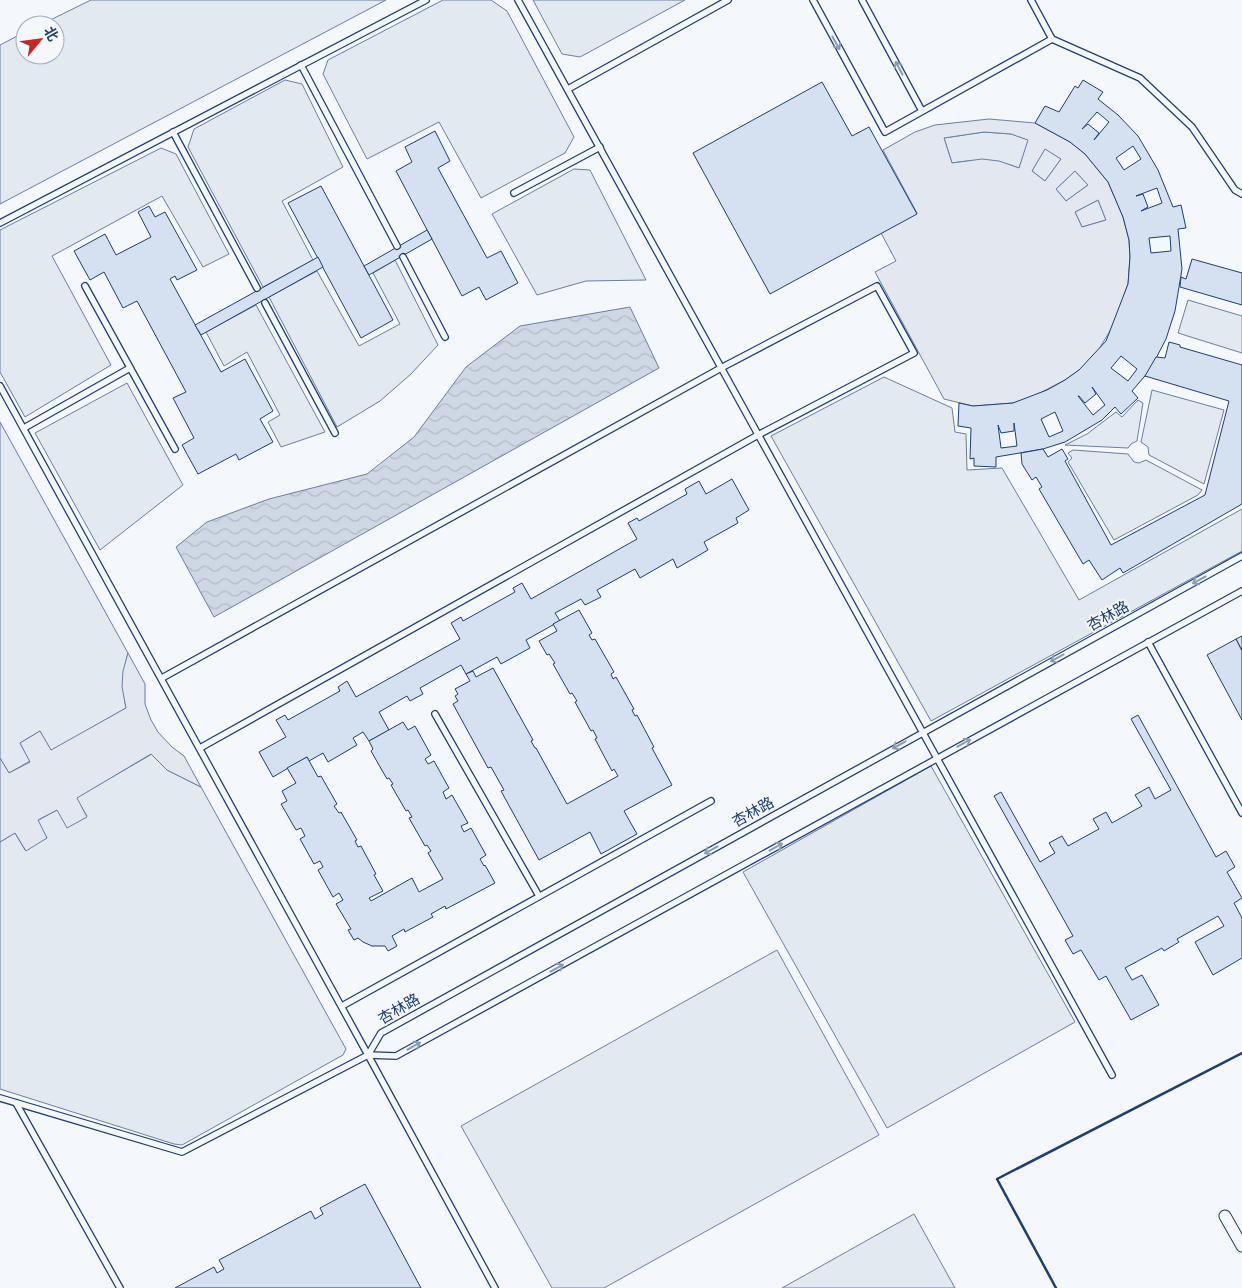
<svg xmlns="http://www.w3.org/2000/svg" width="1242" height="1288" font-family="'Work Sans','Noto Sans SC',sans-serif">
<defs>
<pattern id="water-waves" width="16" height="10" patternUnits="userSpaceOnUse" patternTransform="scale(1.25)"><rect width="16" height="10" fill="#cfd7e4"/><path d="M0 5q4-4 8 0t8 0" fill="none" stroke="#b1bac7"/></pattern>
</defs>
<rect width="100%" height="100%" fill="#f4f7fb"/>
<g fill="#e3e9f0" stroke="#687fa3">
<polygon points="91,0 386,0 0,204 0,45 25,32 25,55 55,55 55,25 40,25"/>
<polygon points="443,0 491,0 507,11 574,137 565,153 481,198 439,122 367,159 323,74 328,60"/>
<polygon points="533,0 685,0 580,57 562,54"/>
<polygon points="285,80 302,84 343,167 282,201 313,260 263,287 188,147 194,129"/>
<path d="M984,132L1011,134L1029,140L1019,168C997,159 976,159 952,163L944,138Z"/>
<polygon points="161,148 176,154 229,254 203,267 162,196 52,256 111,365 25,417 0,372 0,230"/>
<polygon points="1045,148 1061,159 1045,181 1032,171"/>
<polygon points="574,169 590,170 646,280 586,281 537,295 492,214"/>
<polygon points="1075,171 1088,185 1066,201 1056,189"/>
<polygon points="1098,200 1106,220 1082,227 1075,212"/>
<polygon points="395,260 438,345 411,374 380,401 337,427 269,297 317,271 359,346 400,324 373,273"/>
<polygon points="1188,300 1242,316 1242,353 1178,333"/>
<polygon points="256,305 325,432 281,447 268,422 280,415 247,352 224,366 206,332"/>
<polygon points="884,377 952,408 955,432 966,434 967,470 1002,468 1079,600 1242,509 1242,551 931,721 771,436"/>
<polygon points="127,383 183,485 100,550 35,433"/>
<polygon points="1152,390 1224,410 1204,484 1149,455 1148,447 1141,442"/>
<polygon points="1138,400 1143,403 1137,441 1131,444 1128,448 1065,445 1087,434 1116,412 1122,417"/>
<path d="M0,422L128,653C122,674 122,686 126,708L51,751L40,731L20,743L30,761L9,773L0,758Z"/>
<polygon points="1073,450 1128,454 1134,462 1139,463 1146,460 1202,490 1198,495 1114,540 1068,462 1072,458 1068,453"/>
<polygon points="152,754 167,770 201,787 346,1049 343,1055 182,1145 174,1144 0,1089 0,842 15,833 25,850 47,838 37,821 57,810 87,816 76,798"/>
<polygon points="931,766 1075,1022 887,1128 743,872"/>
<polygon points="777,950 879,1135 604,1288 552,1288 461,1126"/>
<polygon points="914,1214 955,1288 782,1288"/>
</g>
<g fill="#e3e8f0" stroke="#687fa3" fill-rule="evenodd">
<path d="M989,119L1035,123L1070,142L1085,154L1108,182L1123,217L1129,240L1130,257L1128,284L1113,326L1096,354L1079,370L1065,380L1032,397L1013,403L973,406L944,399L875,272L896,261L881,233L917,213L883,150L915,132L935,125ZM984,132L1011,134L1028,140L1019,168L999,161L982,159L952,163L944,138ZM1045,149L1061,159L1045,181L1032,171ZM1075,171L1088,185L1066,201L1056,189ZM1098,200L1106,220L1082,227L1075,212Z"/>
<polygon points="128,653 145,684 145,704 151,720 158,732 172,747 184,756 201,787 167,770 151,754 77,798 87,817 67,828 57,810 38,820 47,838 26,851 15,833 0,842 0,758 9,773 30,762 20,743 40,731 51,750 126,708 122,687 123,671"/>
</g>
<polygon fill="url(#water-waves)" stroke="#687fa3" points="630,307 659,368 214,617 176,547 207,522 269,499 367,474 414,437 466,367 520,326"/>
<g fill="#d5e0f0" stroke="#1d3f73" fill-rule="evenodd">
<path d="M1083,80L1103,92L1098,99L1118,115L1138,136L1158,170L1173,207L1181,205L1186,228L1178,229L1182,269L1175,311L1166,339L1150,370L1132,391L1138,398L1121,414L1115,407L1102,420L1065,442L1043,449L996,457V467L974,466V458L970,459L971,428L958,426L959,403L973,406L1013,403L1047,390L1065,380L1079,370L1106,341L1128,284L1130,257L1129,240L1123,217L1108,182L1085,154L1070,142L1035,123L1045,106L1059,112L1075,86L1078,88ZM1097,112L1109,122L1094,140L1099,133L1088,124L1082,129ZM1133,146L1141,159L1124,170L1116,158ZM1157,188L1162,203L1141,211L1148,207L1143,194L1136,196ZM1170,236L1171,251L1151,253L1149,238ZM1121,356L1137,369L1128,381L1111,368ZM1092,387L1105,405L1093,415L1078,396H1079L1085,403L1096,394ZM1055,412L1063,431L1049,437L1041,419ZM1014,423L1017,446L1001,448L998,425L1001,433L1014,431Z"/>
<polygon points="822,82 852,136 869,127 917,214 770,294 693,153"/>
<polygon points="435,131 450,161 438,168 487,258 501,251 518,283 486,300 479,287 462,296 396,171 412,162 405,147"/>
<polygon points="321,186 393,320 361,338 288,203"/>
<polygon points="149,206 155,217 165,212 197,270 177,280 175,276 170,279 221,372 245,359 273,411 260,419 273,442 239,460 236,454 198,474 182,445 194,438 173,398 186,392 137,301 123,308 104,272 90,280 74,251 105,234 116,255 151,237 138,212"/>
<polygon points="427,230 432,239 369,275 364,266"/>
<polygon points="318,257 323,267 201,335 195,325"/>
<polygon points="1192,259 1242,273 1242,305 1180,287 1181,277 1186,279"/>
<polygon points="1169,342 1180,345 1180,347 1242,365 1242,504 1123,573 1120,568 1102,580 1089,560 1083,564 1039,489 1042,487 1036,477 1032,480 1022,464 1021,453 1043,449 1048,457 1062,449 1068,459 1065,461 1111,545 1205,495 1229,401 1145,376 1156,357 1165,358"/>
<polygon points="732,479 749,510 736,518 738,523 704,542 708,550 677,568 673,559 640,578 635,569 597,590 601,597 585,605 581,599 555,613 560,621 526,640 530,648 501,664 497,657 466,674 461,665 420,688 423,694 410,701 407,696 379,712 389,730 369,741 363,732 353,738 357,745 328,762 323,753 309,761 307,757 273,777 259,752 286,737 276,720 285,715 288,720 340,691 338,687 347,681 356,697 460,639 451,623 461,617 463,621 515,592 513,588 522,583 531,599 637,539 628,523 637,518 639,521 687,494 685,489 699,481 706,494"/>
<polygon points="579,610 592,633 589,635 592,640 595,639 614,672 611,674 613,679 616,677 634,709 632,710 635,716 637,715 654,747 652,748 672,785 624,811 637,834 601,854 590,832 539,860 501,791 504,790 491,767 488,768 453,704 458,701 455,696 458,694 455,689 470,681 466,674 473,671 476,677 493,668 533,740 531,741 535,748 536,748 567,804 618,776 614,769 612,771 595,739 597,738 593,730 591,731 575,702 577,701 572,693 570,694 553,664 555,663 549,654 547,655 539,641 557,631 553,624"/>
<polygon points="1242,636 1242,651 1236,639"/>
<polygon points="1236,639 1242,651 1242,720 1207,655"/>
<polygon points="1138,715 1216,857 1226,851 1235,867 1227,872 1242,898 1234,903 1242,918 1242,958 1213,975 1195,942 1224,926 1218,916 1177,939 1179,942 1164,951 1162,948 1125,968 1132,980 1142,975 1159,1005 1131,1020 1106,976 1099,980 1081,950 1073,954 1065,940 1073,936 994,796 1001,792 1040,862 1055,853 1049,843 1062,836 1068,846 1099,829 1093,819 1106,812 1112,823 1142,806 1135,795 1149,787 1155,799 1171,790 1131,719"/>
<polygon points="403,722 408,730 415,726 431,755 425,759 428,764 434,761 449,788 443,792 446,799 452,795 468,823 461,826 464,832 471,828 486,855 480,859 484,866 485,865 495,883 446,909 445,906 431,914 433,917 405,932 404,929 392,936 397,946 388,951 385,946 372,946 363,942 358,938 354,940 348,930 351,929 336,904 343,900 339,893 333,897 318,870 323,867 320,861 314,864 300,839 305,836 301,828 296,830 281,804 287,801 282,791 296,783 287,768 307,757 318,777 321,776 337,804 334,806 339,813 341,812 357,840 355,841 358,847 361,846 376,874 374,875 383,891 369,898 371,901 412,878 419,892 443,879 428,853 431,851 427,845 425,846 409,818 412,817 408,810 406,811 391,785 393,784 389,778 387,779 371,751 373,749 369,741"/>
<polygon points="365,1184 421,1288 175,1288 214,1267 217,1273 224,1269 219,1260 311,1211 315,1219 323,1214 320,1208"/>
</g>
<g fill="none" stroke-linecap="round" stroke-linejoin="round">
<defs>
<g id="lane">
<polyline points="518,0 1112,1075"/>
<polyline points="813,0 885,132 1052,39"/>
<polyline points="862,0 922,111"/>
<polyline points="1031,0 1052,39 1140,78 1192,127 1235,190 1242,194"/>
<polyline points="301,65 397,246"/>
<polyline points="568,89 728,0"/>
<polyline points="173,132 257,288"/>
<polyline points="514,193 600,147"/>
<polyline points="0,223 426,0"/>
<polyline points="403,257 445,337"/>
<polyline points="85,286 175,449"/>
<polyline points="265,303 335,433"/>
<polyline points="0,386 368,1055 182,1152 0,1098"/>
<polyline points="24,428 130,368"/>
<polyline points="1148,642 1242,813"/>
<polyline points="162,678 721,368 877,286 914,353 758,435 200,748"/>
<polyline points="435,714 539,896"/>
<polyline points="342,1006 711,801"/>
<polyline points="368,1055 381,1033 1242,556"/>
<polyline points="368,1055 396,1056 1242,591"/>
<polyline points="368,1055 495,1288"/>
<polyline points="16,1103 120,1288"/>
</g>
<polyline id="street" points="1225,1216 1242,1246"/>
</defs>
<use href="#lane" stroke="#1d3f73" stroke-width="8"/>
<use href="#street" stroke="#1d3f73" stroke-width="13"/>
<use href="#lane" stroke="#f4f7fb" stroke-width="5.5"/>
<use href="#street" stroke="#f4f7fb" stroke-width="11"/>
<polyline stroke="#1d3f73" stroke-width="2.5" points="1056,1288 997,1179 1242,1053"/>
</g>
<defs><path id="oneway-shaft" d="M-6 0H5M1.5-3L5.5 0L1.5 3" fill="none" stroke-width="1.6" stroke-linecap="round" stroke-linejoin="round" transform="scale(1.25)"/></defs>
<g stroke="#889bb7">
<use href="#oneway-shaft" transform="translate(836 43) rotate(61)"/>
<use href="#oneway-shaft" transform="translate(899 68) rotate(-118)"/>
<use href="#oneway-shaft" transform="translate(1199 580) rotate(151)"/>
<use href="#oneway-shaft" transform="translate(1057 658) rotate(151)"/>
<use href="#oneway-shaft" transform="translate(964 743) rotate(-29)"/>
<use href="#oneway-shaft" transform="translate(899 745) rotate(151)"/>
<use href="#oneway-shaft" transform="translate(776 847) rotate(-29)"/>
<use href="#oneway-shaft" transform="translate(711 850) rotate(151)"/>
<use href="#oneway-shaft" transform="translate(557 968) rotate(-29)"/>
<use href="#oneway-shaft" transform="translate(414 1046) rotate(-29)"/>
</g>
<g text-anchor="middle" stroke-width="4" stroke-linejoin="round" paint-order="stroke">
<g font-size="15" fill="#1d3f73" stroke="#f4f7fb">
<text transform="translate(1108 616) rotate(-29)" y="5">杏林路</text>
<text transform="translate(753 812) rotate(-29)" y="5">杏林路</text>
<text transform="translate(399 1009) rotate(-30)" y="5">杏林路</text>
</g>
</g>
<g transform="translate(40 40) rotate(61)"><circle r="24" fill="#f4f7fb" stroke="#9eadc5"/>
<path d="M0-4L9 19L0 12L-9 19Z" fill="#c62828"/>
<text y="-8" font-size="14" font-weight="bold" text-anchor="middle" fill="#1d3f73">北</text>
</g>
</svg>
